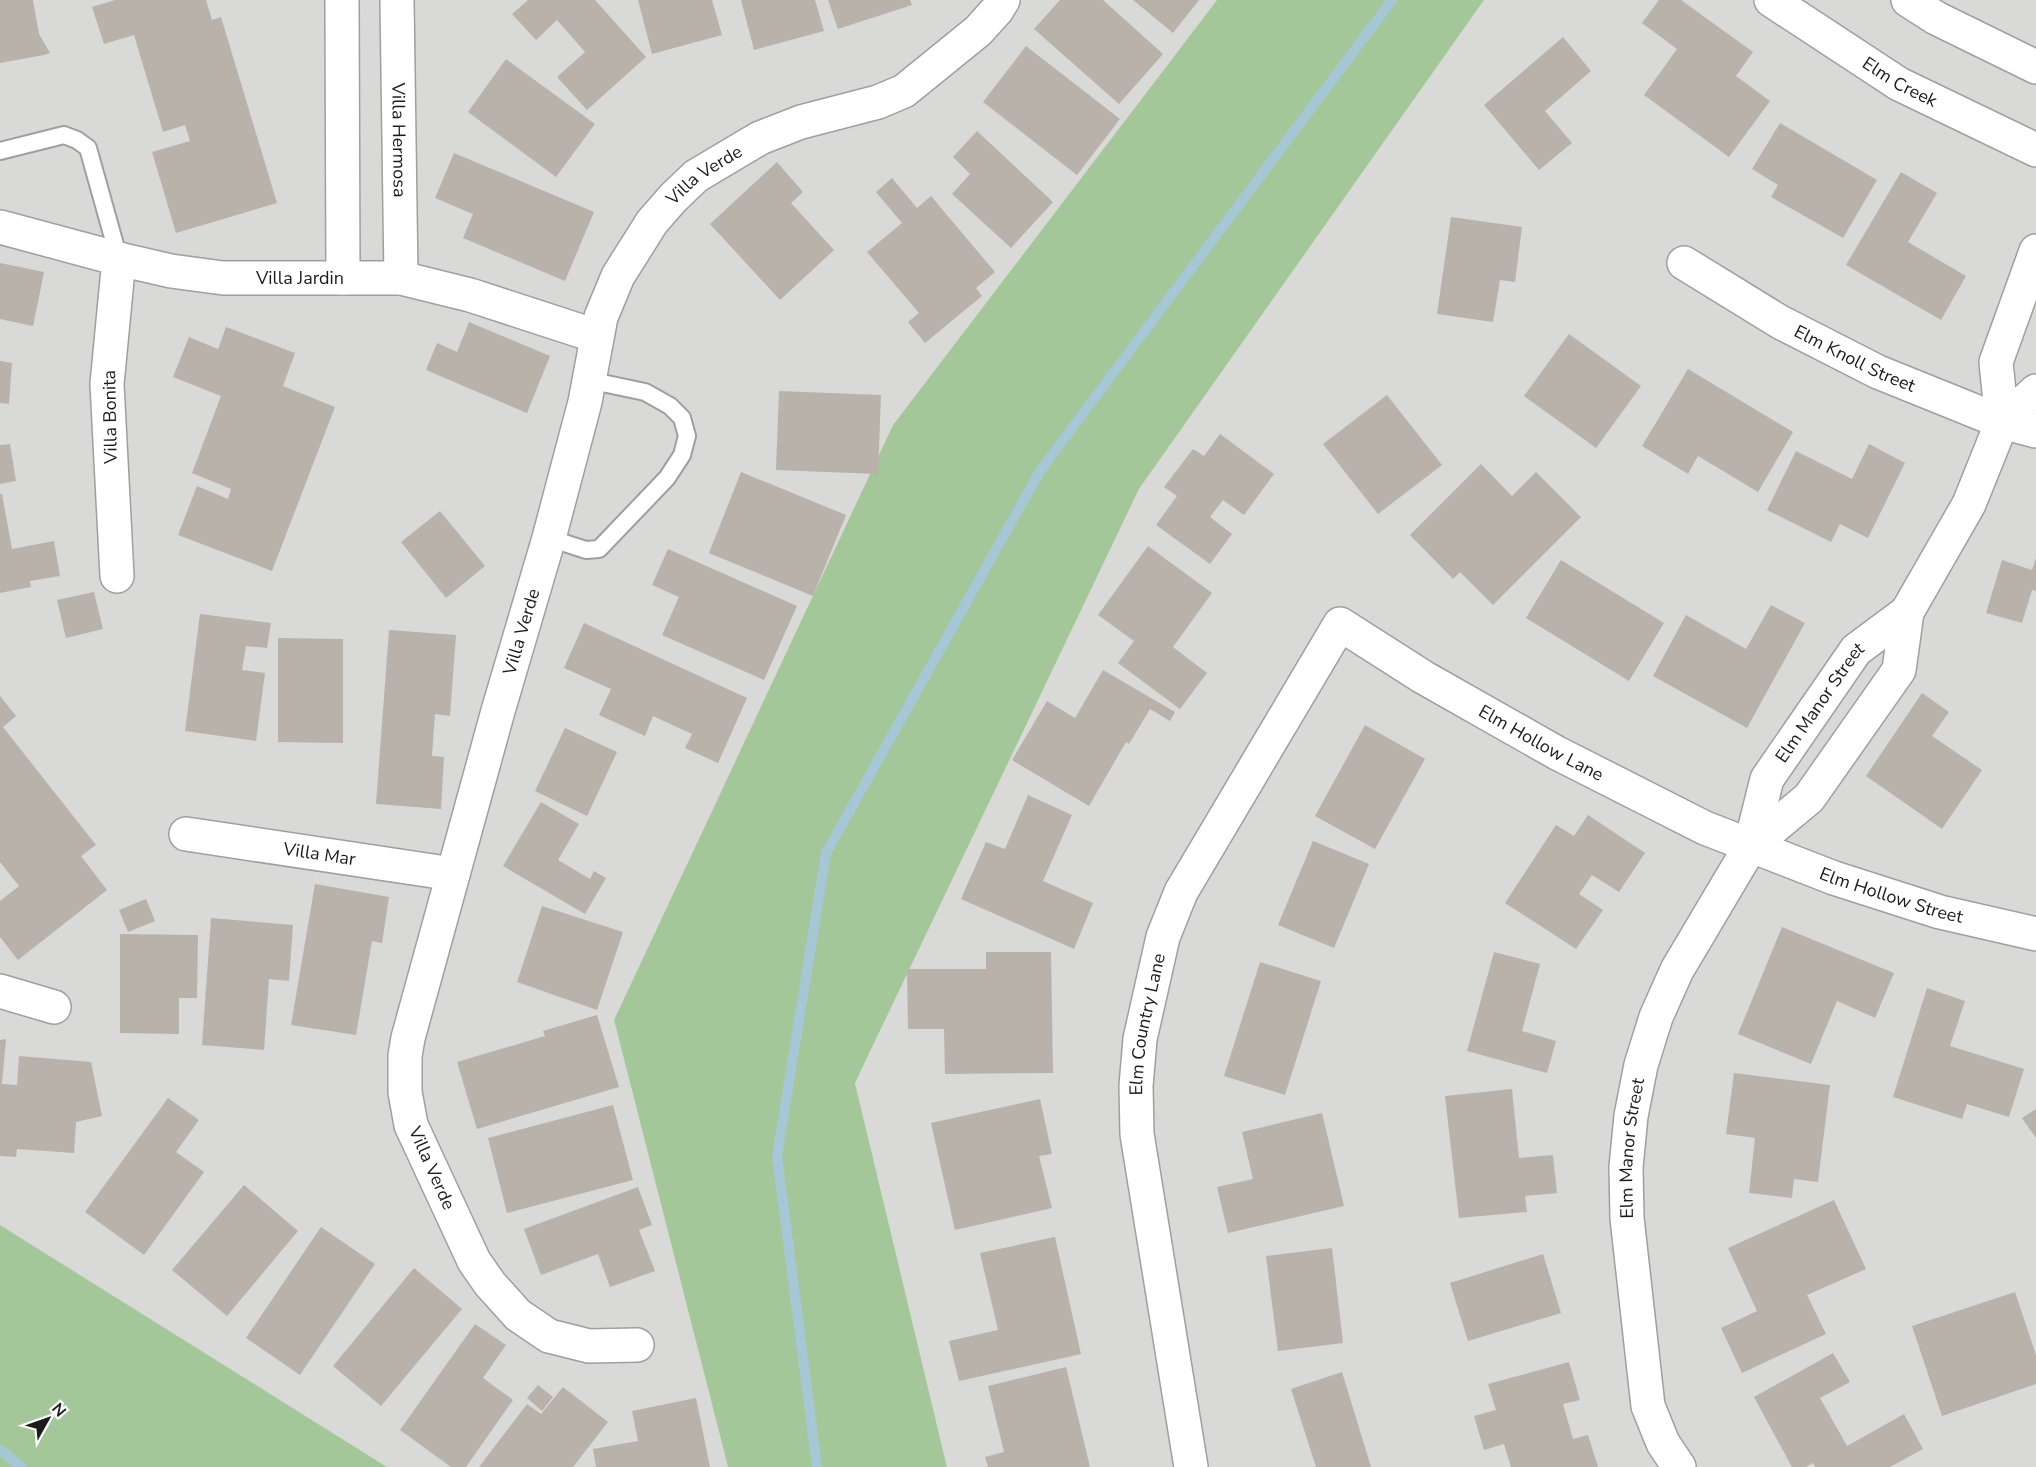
<svg xmlns="http://www.w3.org/2000/svg" width="2036" height="1467" font-family="'Nunito Sans',sans-serif">
<rect width="100%" height="100%" fill="#ece9e2"/>
<g fill="#d9d9d8">
<polygon points="0,0 1217,0 893,425 614,1020 728,1467 387,1467 0,1225"/>
<polygon points="1484,0 2036,0 2036,1467 947,1467 855,1083 1139,489"/>
</g>
<g fill="#a4c79a">
<polygon points="1217,0 1484,0 1139,489 855,1083 947,1467 728,1467 614,1020 893,425"/>
<polygon points="0,1225 387,1467 0,1467"/>
</g>
<g fill="none" stroke-linecap="round" stroke-linejoin="round">
<g stroke="#a6c7d6" stroke-width="10">
<polyline points="0,1450 22,1467"/>
<polyline points="817,1467 777,1156 826,853 1040,471 1392,0"/>
</g>
</g>
<g fill="#b8b2ab">
<polygon points="0,0 33,0 39,34 50,53 44,55 0,63"/>
<polygon points="115,0 206,0 212,20 221,17 277,203 176,233 152,152 190,141 185,125 163,132 134,35 104,44 92,7"/>
<polygon points="528,0 595,0 646,57 587,110 557,77 585,52 557,20 536,40 512,14"/>
<polygon points="638,0 712,0 722,35 652,54"/>
<polygon points="741,0 815,0 824,31 754,50"/>
<polygon points="828,0 910,0 912,5 838,29"/>
<polygon points="1060,0 1103,0 1163,54 1119,104 1034,29"/>
<polygon points="1133,0 1199,0 1173,33"/>
<polygon points="1659,0 1681,0 1753,52 1736,76 1770,101 1729,157 1644,95 1677,49 1642,23"/>
<polygon points="1563,37 1591,71 1545,111 1572,143 1539,170 1484,105"/>
<polygon points="1026,46 1120,119 1077,175 983,102"/>
<polygon points="506,59 595,124 556,177 468,112"/>
<polygon points="1780,123 1877,180 1843,238 1771,197 1778,185 1752,169"/>
<polygon points="977,131 1053,202 1011,248 952,194 970,174 953,157"/>
<polygon points="454,153 594,212 565,281 463,238 473,214 435,198"/>
<polygon points="777,162 803,192 791,203 834,250 780,300 710,224"/>
<polygon points="1901,172 1937,193 1908,242 1966,276 1941,320 1846,265"/>
<polygon points="892,178 917,208 931,196 995,272 976,288 982,296 925,343 908,322 919,313 867,252 902,223 876,192"/>
<polygon points="1451,217 1522,227 1515,282 1500,280 1493,322 1437,314"/>
<polygon points="0,263 44,272 33,326 0,319"/>
<polygon points="469,322 550,356 527,413 426,370 437,343 457,352"/>
<polygon points="226,327 295,353 283,386 335,407 272,571 178,535 197,486 228,499 231,489 192,473 221,396 173,377 189,337 218,349"/>
<polygon points="1569,334 1641,386 1596,448 1524,396"/>
<polygon points="0,361 12,363 9,404 0,403"/>
<polygon points="1688,369 1793,432 1758,492 1698,456 1688,474 1642,446"/>
<polygon points="779,391 881,395 878,474 776,470"/>
<polygon points="1387,395 1442,465 1378,514 1323,444"/>
<polygon points="1220,434 1274,474 1244,515 1223,500 1210,517 1232,534 1210,564 1156,525 1177,496 1164,487 1193,449 1204,456"/>
<polygon points="10,444 16,481 0,484 0,445"/>
<polygon points="1869,444 1905,463 1868,538 1840,524 1831,542 1767,510 1796,451 1852,479"/>
<polygon points="1481,464 1512,496 1536,472 1581,517 1493,605 1460,572 1453,579 1410,535"/>
<polygon points="741,472 846,515 813,596 709,553"/>
<polygon points="0,494 2,494 12,549 54,541 60,576 30,581 31,587 0,593"/>
<polygon points="440,511 485,566 446,598 401,542"/>
<polygon points="1148,546 1212,593 1173,647 1207,673 1180,709 1118,663 1134,641 1098,615"/>
<polygon points="668,549 797,606 764,680 662,635 679,597 652,585"/>
<polygon points="2036,558 2036,591 2032,590 2022,623 1986,613 2002,560 2032,570"/>
<polygon points="1561,560 1664,623 1629,681 1526,618"/>
<polygon points="94,592 103,629 66,638 57,600"/>
<polygon points="1771,605 1805,623 1747,728 1653,676 1686,615 1746,649"/>
<polygon points="200,614 271,623 267,648 246,646 242,670 265,673 256,741 185,731"/>
<polygon points="584,623 747,698 718,763 685,748 692,734 653,716 645,736 599,715 611,689 564,668"/>
<polygon points="389,630 456,635 450,716 435,714 432,756 444,757 441,809 376,804"/>
<polygon points="278,638 343,639 343,743 278,742"/>
<polygon points="1103,670 1175,712 1170,721 1150,709 1129,744 1126,742 1089,806 1012,760 1047,701 1075,718"/>
<polygon points="1922,693 1949,712 1932,736 1982,770 1942,829 1866,776"/>
<polygon points="0,696 16,716 3,727 96,845 81,856 107,890 18,960 0,937 0,901 19,886 0,862"/>
<polygon points="1365,725 1425,759 1375,849 1315,816"/>
<polygon points="565,728 617,752 587,816 535,791"/>
<polygon points="1028,795 1072,815 1043,881 1093,903 1074,949 961,899 986,842 1005,849"/>
<polygon points="541,802 579,824 558,860 590,879 594,871 606,878 585,914 503,866"/>
<polygon points="1588,815 1645,853 1619,892 1592,875 1579,894 1603,910 1576,949 1505,903 1556,825 1574,836"/>
<polygon points="1313,841 1369,864 1334,948 1278,925"/>
<polygon points="315,884 389,897 382,943 372,941 356,1035 291,1025"/>
<polygon points="146,899 155,921 128,932 119,910"/>
<polygon points="542,906 623,932 597,1010 517,982"/>
<polygon points="211,918 293,925 289,981 269,979 264,1050 202,1045"/>
<polygon points="1782,927 1894,973 1875,1018 1837,1001 1811,1064 1738,1034"/>
<polygon points="120,934 198,935 197,998 179,998 179,1034 120,1033"/>
<polygon points="986,952 1051,952 1053,1073 945,1074 944,1029 908,1029 907,969 986,969"/>
<polygon points="1494,952 1540,964 1522,1031 1556,1041 1547,1073 1467,1051"/>
<polygon points="1260,962 1321,981 1285,1095 1224,1076"/>
<polygon points="1927,988 1965,1001 1950,1046 2024,1069 2009,1117 1967,1104 1962,1119 1893,1097"/>
<polygon points="597,1015 619,1087 477,1129 457,1062 545,1036 543,1031"/>
<polygon points="6,1039 2,1084 17,1085 19,1056 91,1062 102,1116 76,1122 74,1153 17,1149 16,1157 0,1156 0,1040"/>
<polygon points="1734,1073 1830,1085 1818,1182 1794,1179 1792,1198 1749,1193 1755,1138 1726,1134"/>
<polygon points="1512,1089 1519,1158 1553,1155 1557,1193 1525,1196 1527,1212 1459,1218 1445,1096"/>
<polygon points="168,1098 199,1120 176,1152 204,1172 144,1255 85,1212"/>
<polygon points="1040,1099 1052,1154 1039,1156 1052,1208 955,1230 931,1123"/>
<polygon points="613,1105 633,1180 507,1213 488,1138"/>
<polygon points="2036,1109 2036,1138 2022,1118"/>
<polygon points="1322,1113 1344,1206 1228,1233 1217,1187 1253,1179 1242,1132"/>
<polygon points="244,1185 298,1231 227,1316 172,1270"/>
<polygon points="638,1187 652,1225 639,1230 655,1271 610,1287 598,1254 541,1275 524,1229"/>
<polygon points="1834,1200 1866,1269 1807,1295 1826,1334 1742,1373 1721,1328 1757,1311 1728,1248"/>
<polygon points="321,1227 375,1264 300,1375 246,1338"/>
<polygon points="1055,1237 1081,1354 959,1381 949,1341 998,1330 980,1253"/>
<polygon points="1332,1248 1343,1343 1278,1351 1266,1256"/>
<polygon points="1543,1254 1561,1313 1468,1341 1450,1283"/>
<polygon points="414,1268 462,1309 381,1406 333,1366"/>
<polygon points="2015,1292 2036,1355 2036,1384 1942,1416 1912,1326"/>
<polygon points="475,1324 506,1345 483,1378 513,1400 466,1467 451,1467 400,1430"/>
<polygon points="1833,1353 1850,1382 1820,1398 1847,1446 1904,1414 1923,1449 1890,1467 1815,1467 1813,1463 1806,1467 1792,1467 1754,1397"/>
<polygon points="1569,1362 1580,1400 1563,1404 1573,1439 1588,1435 1598,1467 1511,1467 1504,1444 1484,1450 1474,1416 1496,1410 1488,1384"/>
<polygon points="1066,1367 1090,1467 988,1467 985,1457 1004,1452 988,1386"/>
<polygon points="1342,1372 1371,1467 1316,1467 1291,1389"/>
<polygon points="538,1385 553,1397 542,1411 527,1398"/>
<polygon points="563,1387 608,1422 573,1467 479,1467 527,1404 541,1414"/>
<polygon points="696,1398 710,1467 596,1467 593,1449 638,1441 632,1411"/>
</g>
<g fill="none" stroke-linecap="round" stroke-linejoin="round">
<defs>
<g id="service">
<polyline points="0,151 64,135 77,140 88,148 119,259"/>
<polyline points="549,538 586,550 599,549 667,478 682,455 687,436 682,418 670,406 645,392 588,380"/>
</g>
<g id="minor">
<polyline points="342,0 343,278"/>
<path id="s1" d="M397,0L401,278"/>
<path id="s2" d="M1771,0L1899,84L2036,150"/>
<polyline points="1908,0 1936,18 2036,67"/>
<path id="s3" d="M0,227L119,259L171,271L223,278H401L470,295L596,336"/>
<path id="s4" d="M1684,263L1780,322L1878,372L2002,422L2036,431"/>
<polyline points="2002,422 1996,362 2036,251"/>
<polyline points="117,576 107,384 119,259"/>
<path id="s5" d="M186,834L453,874"/>
<polyline points="1750,847 1809,798 1899,670 1907,612 1969,504 2002,422 2036,391"/>
<polyline points="0,991 54,1007"/>
<path id="s6" d="M637,1345L589,1346L549,1336L518,1315L490,1284L474,1261L411,1125L405,1092V1056L408,1038L498,711L549,538L585,402L601,317L618,276L652,222L673,198L696,176L760,138L801,122L878,102L904,91L978,31L997,10L1003,0"/>
<path id="s7" d="M1191,1467L1137,1134L1136,1086L1140,1039L1163,937L1181,892L1340,624L1423,677L1557,753L1705,828L1834,878L1940,912L2036,934"/>
<path id="s8" d="M1679,1467L1663,1443L1648,1406L1627,1218L1626,1167L1631,1116L1641,1065L1656,1017L1677,970L1750,847L1767,779L1856,650L1907,612"/>
</g>
</defs>
<use href="#service" stroke="#9f9f9f" stroke-width="20"/>
<use href="#minor" stroke="#9f9f9f" stroke-width="36"/>
<use href="#service" stroke="#fff" stroke-width="16"/>
<use href="#minor" stroke="#fff" stroke-width="33"/>
</g>
<g text-anchor="middle" stroke-width="4.5" stroke-linejoin="round" paint-order="stroke">
<g font-size="18" fill="#1b1b1b" stroke="#fff">
<text dy="6" stroke="none"><textPath href="#s2" startOffset="153">Elm Creek</textPath></text>
<text dy="6" stroke="none"><textPath href="#s1" startOffset="140">Villa Hermosa</textPath></text>
<text dy="6" stroke="none"><textPath href="#s6" startOffset="1360">Villa Verde</textPath></text>
<text dy="6" stroke="none"><textPath href="#s3" startOffset="306">Villa Jardin</textPath></text>
<text dy="6" stroke="none"><textPath href="#s4" startOffset="196">Elm Knoll Street</textPath></text>
<text transform="translate(110 417) rotate(-91)" y="6">Villa Bonita</text>
<text dy="6" stroke="none"><textPath href="#s6" startOffset="856">Villa Verde</textPath></text>
<text dy="6" stroke="none"><textPath href="#s8" startOffset="820">Elm Manor Street</textPath></text>
<text dy="6" stroke="none"><textPath href="#s7" startOffset="1131">Elm Hollow Lane</textPath></text>
<text dy="6" stroke="none"><textPath href="#s5" startOffset="135">Villa Mar</textPath></text>
<text dy="6" stroke="none"><textPath href="#s7" startOffset="1514">Elm Hollow Street</textPath></text>
<text dy="6" stroke="none"><textPath href="#s7" startOffset="448">Elm Country Lane</textPath></text>
<text dy="6" stroke="none"><textPath href="#s8" startOffset="328">Elm Manor Street</textPath></text>
<text transform="translate(432 1168) rotate(66)" y="6">Villa Verde</text>
</g>
</g>
<g transform="translate(48 1419) rotate(50)" stroke="#ffffff" stroke-width="4.5" paint-order="stroke">
<path d="M0-4.5L10 22L0 15L-10 22Z" fill="#1b1b1b"/>
<text y="-9" font-size="16" font-weight="bold" text-anchor="middle" fill="#1b1b1b">N</text>
</g>
</svg>
